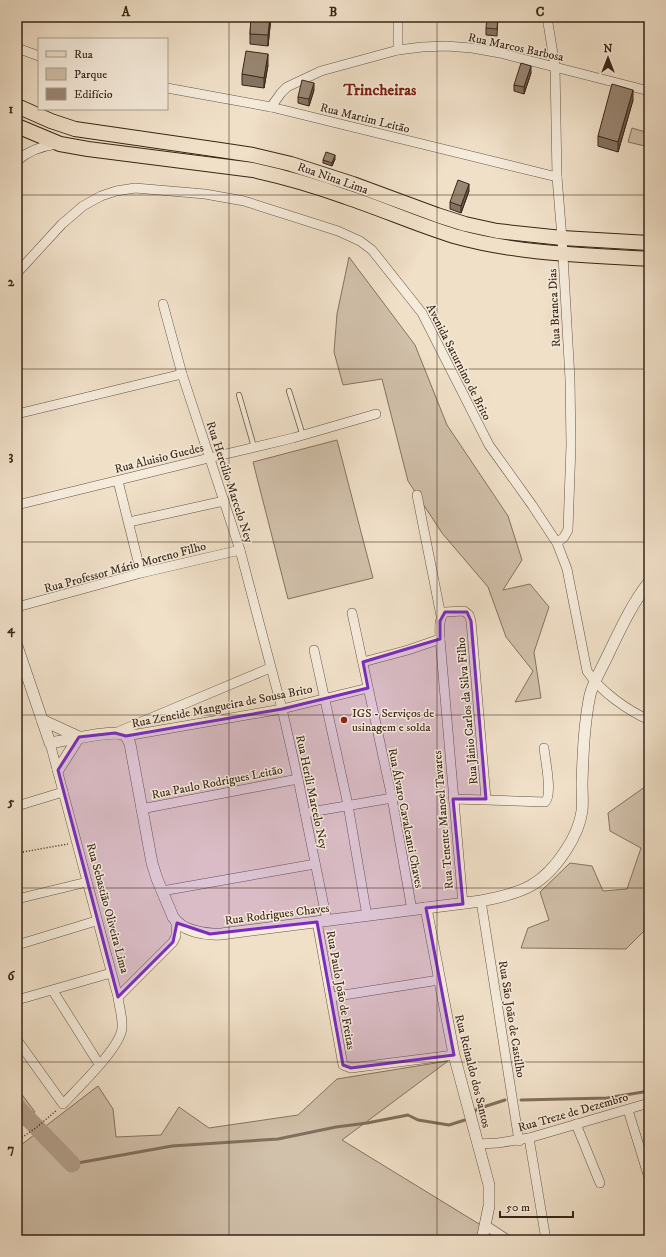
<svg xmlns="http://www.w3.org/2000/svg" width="666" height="1257" font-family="'IM FELL DW Pica',serif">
<rect width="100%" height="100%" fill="#f0e0c8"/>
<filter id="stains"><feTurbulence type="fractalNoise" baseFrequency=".005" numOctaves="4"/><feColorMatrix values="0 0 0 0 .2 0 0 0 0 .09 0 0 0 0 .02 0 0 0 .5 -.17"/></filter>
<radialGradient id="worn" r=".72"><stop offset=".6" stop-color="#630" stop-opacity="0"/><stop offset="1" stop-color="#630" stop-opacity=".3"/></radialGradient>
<g fill="#d1c0aa" stroke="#867260">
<polygon points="632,128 649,133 649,147 628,142"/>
<polygon points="349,257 415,345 447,425 508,516 522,560 503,590 530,584 549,607 534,652 541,698 515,702 533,671 506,637 488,587 442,533 408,481 382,379 343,385 334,352 337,314"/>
<polygon points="337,440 373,578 288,599 253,462"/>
<polygon points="649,784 649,926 626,949 521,948 528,928 549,920 540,892 570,863 592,866 603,891 627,889 641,848 610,831 608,813"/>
<polygon points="448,1061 342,1140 484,1227 477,1240 17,1240 17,1148 98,1086 113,1109 116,1137 161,1135 179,1107 209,1128 298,1115 337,1079"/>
<polygon points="17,1088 35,1112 17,1124"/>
</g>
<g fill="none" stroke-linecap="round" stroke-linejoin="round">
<g stroke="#826f5d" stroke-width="3">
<polyline points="521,1100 607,1098 649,1091"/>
<polyline points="472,1114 477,1109 505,1100"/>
<polyline points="72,1164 172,1146 278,1139 336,1127 367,1123 408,1115 418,1120 449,1125 465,1120 468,1118"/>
</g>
<polyline stroke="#b2a08c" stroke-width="17" points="17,1107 72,1164"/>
<defs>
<g id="service">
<polyline points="289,391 303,436"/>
<polyline points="239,395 254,447"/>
</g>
<g id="minor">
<polyline points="547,17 555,66 557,177 562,238 570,379 571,445 568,530 564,537 557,543"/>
<polyline points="17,48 39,56"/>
<polyline points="398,50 398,17"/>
<polyline points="167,88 271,107 557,177"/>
<polyline points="271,107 281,93 287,87 321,71 398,50 422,47 446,46 472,48 500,53 649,91"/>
<path d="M17,161C29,150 42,146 57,144"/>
<path d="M17,273L62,224L83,206L101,196L116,191L135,188L205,194L244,201L338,231L360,241L372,250L422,313L489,445L532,505L557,543L567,569L587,671C600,691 627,710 649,720"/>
<polyline points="163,304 182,374 240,550 282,709 298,779 327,921"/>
<polyline points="17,414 182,374"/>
<polyline points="118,481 141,573"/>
<polyline points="417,495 441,616"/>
<polyline points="17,505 209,458 293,438 376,414"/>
<polyline points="129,522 224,501"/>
<polyline points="17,607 141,573 240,550"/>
<polyline points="352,613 392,798 412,910"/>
<polyline points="314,650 348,805 367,916"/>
<polyline points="363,662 408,650 440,639"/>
<polyline points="115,733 270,668"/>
<polyline points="126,736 282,709 368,688"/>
<path d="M453,799L545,802C553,795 545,759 544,748"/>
<polyline points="17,806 63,792"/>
<polyline points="141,809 298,779"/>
<polyline points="305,813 392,798"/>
<polyline points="162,891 315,864"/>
<polyline points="17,899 87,882"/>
<polyline points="481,901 519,1141"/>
<path d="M463,904L440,639C440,629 438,619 445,612L464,611L469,615L471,621L486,799"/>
<polyline points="317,922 343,1065 351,1068 454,1055"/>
<polyline points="17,945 96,921"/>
<polyline points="53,991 99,1064"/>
<polyline points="118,997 173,942 176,936 176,922"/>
<polyline points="331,997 439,980"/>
<polyline points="17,1000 111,973"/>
<path d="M17,1040L63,1104C77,1089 121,1047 122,1028C123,1018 119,1007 118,997L50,743"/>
<polyline points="628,1110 649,1178"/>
<polyline points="576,1124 600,1183"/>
<polyline points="529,1138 546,1240"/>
<polyline points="478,1144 498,1143 529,1138 649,1103"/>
<polyline points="485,1225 508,1240"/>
</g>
<g id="tertiary">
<path d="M17,646L50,743C64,741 111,730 122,734C127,735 128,740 130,744L152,863L157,879L173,917C182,931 205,935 221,934L481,901C522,893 543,886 566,850C574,838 580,825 582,811C583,802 582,792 582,783C583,754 584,724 590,695C593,683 600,671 606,659C619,632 631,605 649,582"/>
<polyline points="42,720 79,737 58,770"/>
<polyline points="426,908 454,1055 489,1185 489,1206 482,1240"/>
</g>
<g id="primary">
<polyline points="17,106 51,121 75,129 220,150 253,155 291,164 353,184 437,215 465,224 497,231 562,238 649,243"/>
<path d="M17,126L60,144L88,149L253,170C285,177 316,186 346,197C382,209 418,225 454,236C518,254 584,255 649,259"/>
</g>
</defs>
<use href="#service" stroke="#685443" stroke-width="6"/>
<use href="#minor" stroke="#685443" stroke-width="10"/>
<use href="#tertiary" stroke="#685443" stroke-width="12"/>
<use href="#primary" stroke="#3a2517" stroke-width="16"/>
<g stroke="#3a2517" stroke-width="1.5" stroke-dasharray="1 2" stroke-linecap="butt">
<polyline points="17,853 68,844"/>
<polyline points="17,1141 37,1127 57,1110"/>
</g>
<use href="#service" stroke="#f5ebdb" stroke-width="4.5"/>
<use href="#minor" stroke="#f5ebdb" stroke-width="9"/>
<use href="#tertiary" stroke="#f5ebdb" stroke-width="11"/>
<use href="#primary" stroke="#f0e0c8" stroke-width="14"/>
</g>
<g fill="#847363" stroke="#3a2517">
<polygon points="251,17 271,17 268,46 250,44 250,34"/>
<polygon points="498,17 497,36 486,35 486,28"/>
<polygon points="268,65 264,88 242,85 242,74"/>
<polygon points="531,73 524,94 514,91 514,85"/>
<polygon points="314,90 309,106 298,103 298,97"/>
<polygon points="633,100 618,152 598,146 598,136"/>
<polygon points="335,159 332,166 323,163 323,160"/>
<polygon points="469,191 461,213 450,209 450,202"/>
</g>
<g fill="#6b5e50" stroke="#3a2517">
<polygon points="270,17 271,17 268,46 268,35"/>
<polygon points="268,54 268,65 264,88 264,78"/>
<polygon points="531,66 531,73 524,94 524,87"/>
<polygon points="314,83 314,90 309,106 309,99"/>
<polygon points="633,90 633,100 618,152 618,142"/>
<polygon points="335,155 335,159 332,166 332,163"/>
<polygon points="469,184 469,191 461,213 461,206"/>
</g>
<g fill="#998673" stroke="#3a2517">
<polygon points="251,17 270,17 268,35 250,34"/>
<polygon points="487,17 498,17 497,29 486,28"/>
<polygon points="246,51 268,54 264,78 242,74"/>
<polygon points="521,63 531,66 524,87 514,85"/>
<polygon points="302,80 314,83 309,99 298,97"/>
<polygon points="612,84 633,90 618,142 598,136"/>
<polygon points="326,152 335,155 332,163 323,160"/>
<polygon points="458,180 469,184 461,206 450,202"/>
</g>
<path fill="#7b2cbf" fill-opacity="0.2" stroke="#7b2cbf" stroke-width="3" stroke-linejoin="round" d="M445,612H467L471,621L486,799H453L463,904L426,908L454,1055L351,1068L343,1065L317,922L210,934L177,923L173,942L118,997L58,770L79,737L115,733L126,736L282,709L368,688L363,662L440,639V621Z"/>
<path fill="none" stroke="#3a2517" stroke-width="1" stroke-opacity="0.55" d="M229,17V1240M437,17V1240M17,195H649M17,369H649M17,542H649M17,715H649M17,888H649M17,1062H649"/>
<circle fill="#8f2418" stroke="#f5ebdb" stroke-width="1.5" cx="344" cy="720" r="4"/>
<g text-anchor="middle" stroke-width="3" stroke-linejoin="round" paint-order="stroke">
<g font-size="12" fill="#3a2517" stroke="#f5ebdb">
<text transform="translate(516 47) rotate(12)" y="4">Rua Marcos Barbosa</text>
<text transform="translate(365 118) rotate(14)" y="4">Rua Martim Leitão</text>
<text transform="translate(333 178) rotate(19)" y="4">Rua Nina Lima</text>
<text transform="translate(554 308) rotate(-93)" y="4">Rua Branca Dias</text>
<text transform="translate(459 362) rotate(63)" y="4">Avenida Saturnino de Brito</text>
<text transform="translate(159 458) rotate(-14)" y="4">Rua Aluisio Guedes</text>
<text transform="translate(230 482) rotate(72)" y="4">Rua Hercilio Marcelo Ney</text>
<text transform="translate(125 567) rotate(-15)" y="4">Rua Professor Mário Moreno Filho</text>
<text transform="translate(222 706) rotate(-11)" y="4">Rua Zeneide Mangueira de Sousa Brito</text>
<text transform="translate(467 711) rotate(-95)" y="4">Rua Jânio Carlos da Silva Filho</text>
<text transform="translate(217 782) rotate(-11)" y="4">Rua Paulo Rodrigues Leitão</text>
<text transform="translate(312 792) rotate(78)" y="4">Rua Herili Marcelo Ney</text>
<text transform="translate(406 818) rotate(79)" y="4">Rua Álvaro Cavalcanti Chaves</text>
<text transform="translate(443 820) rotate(-95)" y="4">Rua Tenente Manoel Tavares</text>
<text transform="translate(108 908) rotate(75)" y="4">Rua Sebastião Oliveira Lima</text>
<text transform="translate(277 914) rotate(-7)" y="4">Rua Rodrigues Chaves</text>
<text transform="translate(341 990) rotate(80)" y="4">Rua Paulo João de Freitas</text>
<text transform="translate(512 1019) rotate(81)" y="4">Rua São João de Castilho</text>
<text transform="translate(473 1071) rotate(76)" y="4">Rua Reinaldo dos Santos</text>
<text transform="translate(573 1112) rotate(-16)" y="4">Rua Treze de Dezembro</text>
</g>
<g font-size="12" fill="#3a2517" stroke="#f5ebdb" text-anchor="start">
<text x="352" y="717">IGS - Serviços de<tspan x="352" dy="14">usinagem e solda</tspan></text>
</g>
<g font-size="16" font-weight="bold" fill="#7a1f14" stroke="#f5ebdb">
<text x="380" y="95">Trincheiras</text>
</g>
</g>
<rect width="666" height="1257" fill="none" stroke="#f0e0c8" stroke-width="44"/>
<rect x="38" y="38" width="130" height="72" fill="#f5ebdb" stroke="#aa9c8d"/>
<rect x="46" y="51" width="20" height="6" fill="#f0e0c8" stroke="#aa9c8d"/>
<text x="74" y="58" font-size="12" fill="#3a2517">Rua</text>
<rect x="46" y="68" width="20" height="12" fill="#d1c0aa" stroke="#aa9c8d"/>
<text x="74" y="78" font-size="12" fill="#3a2517">Parque</text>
<rect x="46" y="88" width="20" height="12" fill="#998673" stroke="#aa9c8d"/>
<text x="74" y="98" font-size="12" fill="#3a2517">Edifício</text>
<g transform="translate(608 58)" stroke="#f5ebdb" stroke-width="3" paint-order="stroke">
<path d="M0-3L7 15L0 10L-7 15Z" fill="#3a2517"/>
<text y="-6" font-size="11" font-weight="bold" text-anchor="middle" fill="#3a2517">N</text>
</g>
<path d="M500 1211v6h73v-6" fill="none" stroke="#3a2517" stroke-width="2"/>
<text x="506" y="1211" font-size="12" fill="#3a2517" stroke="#f5ebdb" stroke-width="3" paint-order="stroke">50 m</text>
<rect x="22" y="22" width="622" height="1213" fill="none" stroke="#3a2517" stroke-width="1.5"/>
<g font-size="13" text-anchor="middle" font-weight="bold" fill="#3a2517">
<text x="126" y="16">A</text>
<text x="333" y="16">B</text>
<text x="540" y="16">C</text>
<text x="11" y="113">1</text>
<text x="11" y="286">2</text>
<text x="11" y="460">3</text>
<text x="11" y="633">4</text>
<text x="11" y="806">5</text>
<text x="11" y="980">6</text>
<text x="11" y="1153">7</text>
</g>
<rect width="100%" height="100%" filter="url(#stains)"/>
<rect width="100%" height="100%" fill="url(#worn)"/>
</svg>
